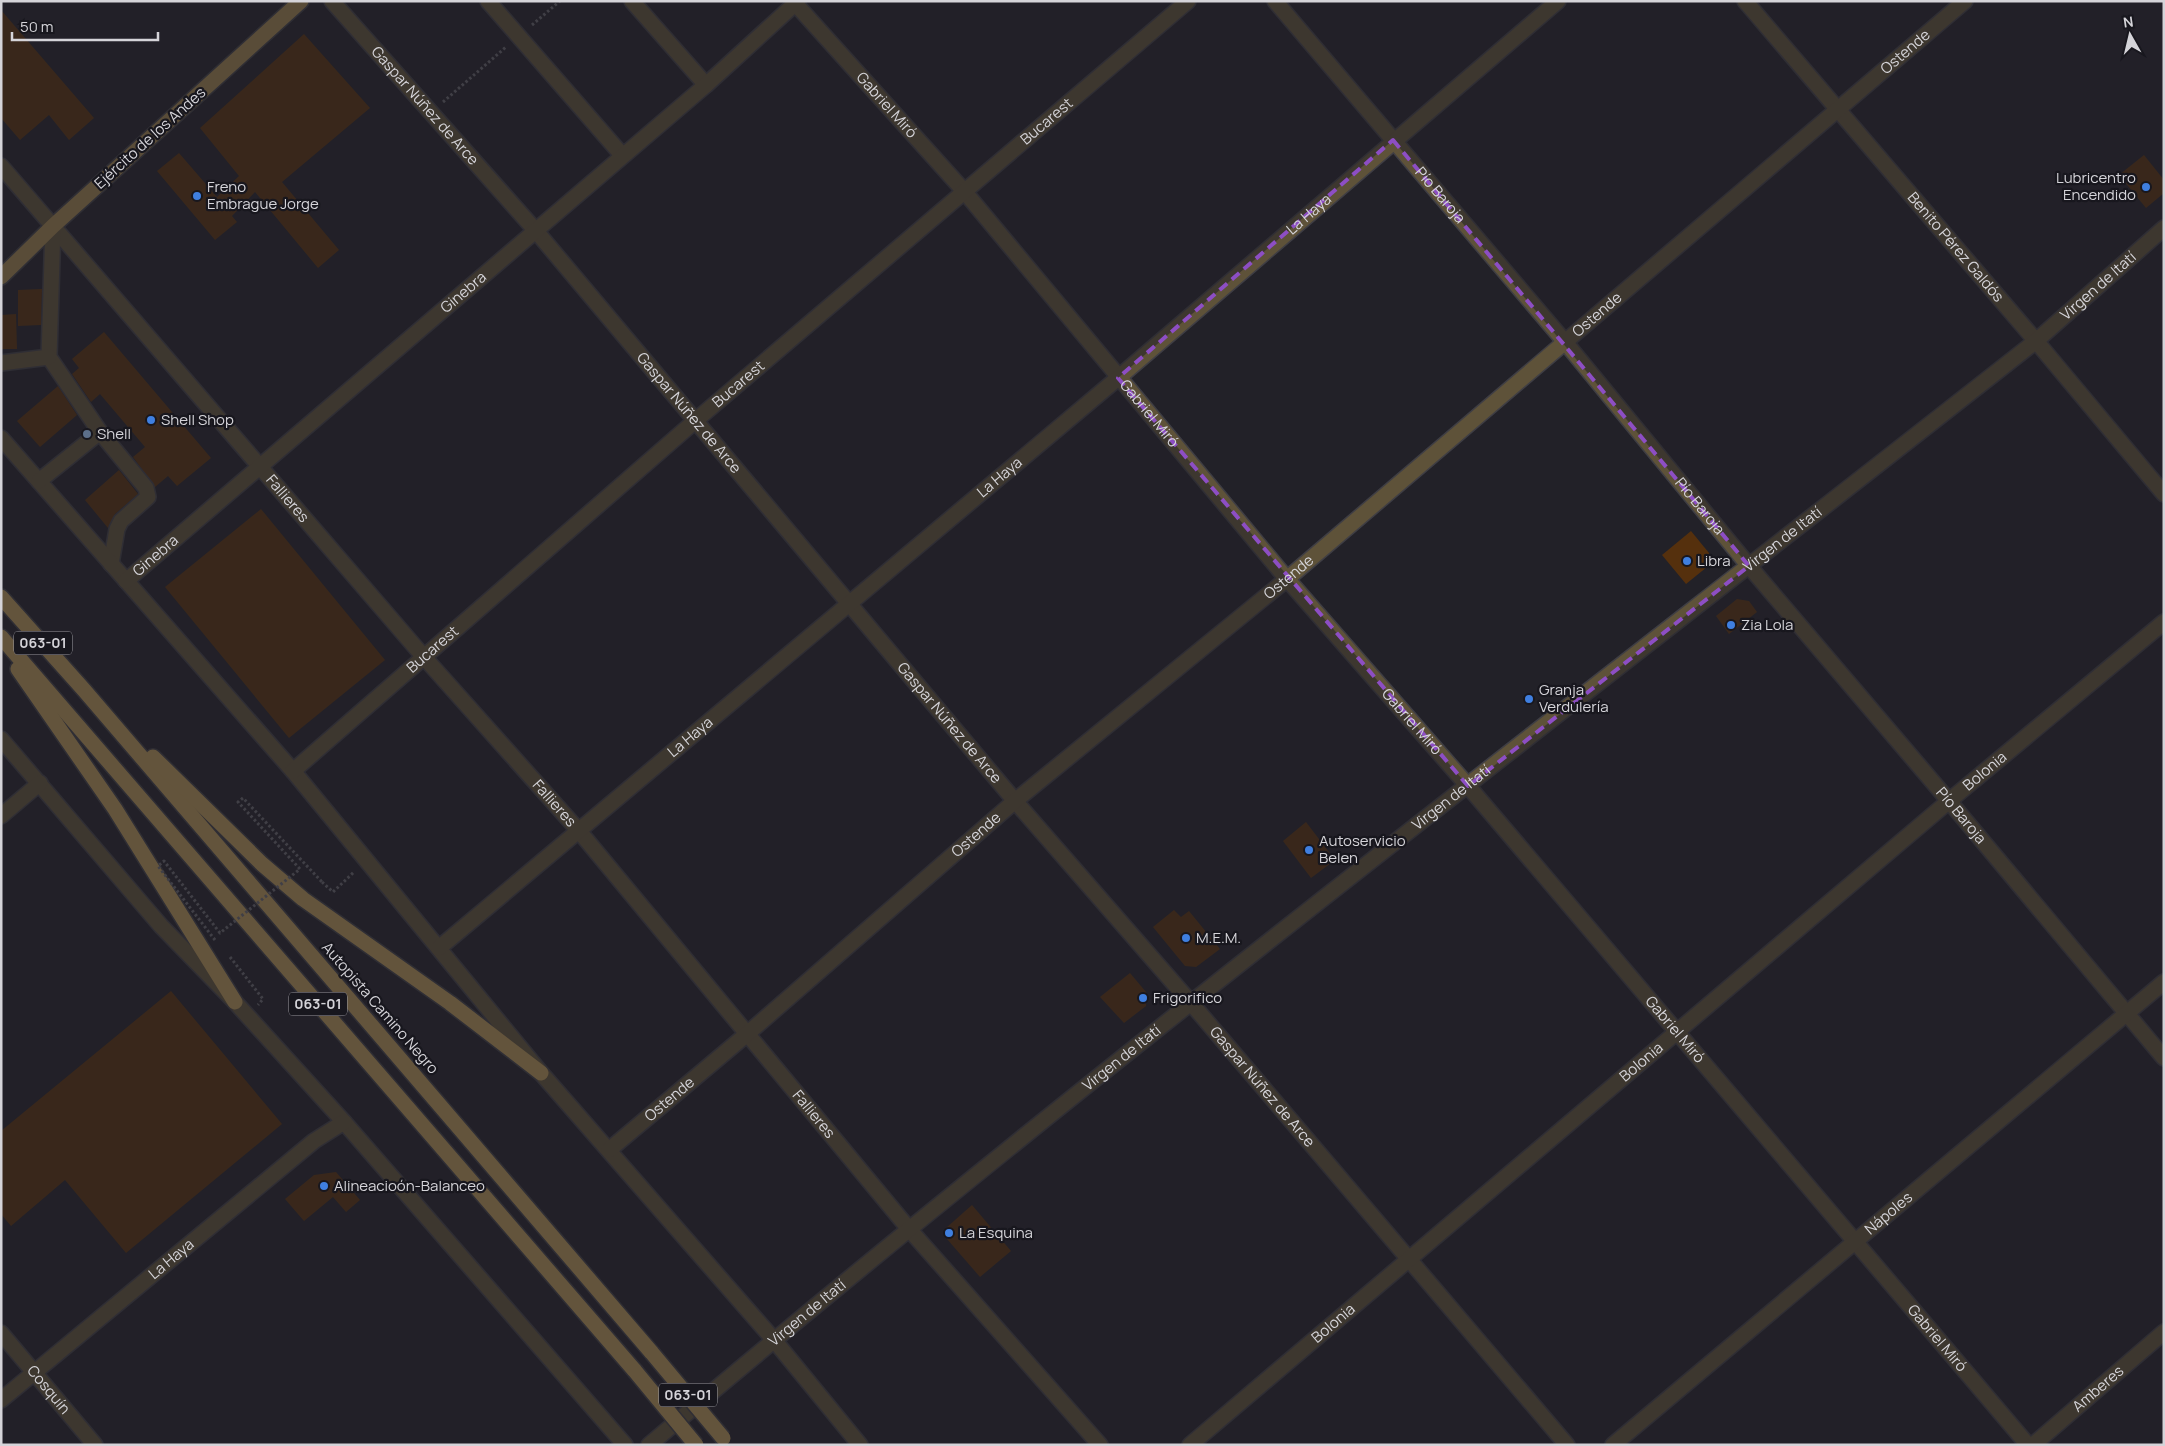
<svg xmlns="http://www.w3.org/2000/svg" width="2165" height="1446" font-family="Manrope,sans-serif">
<rect width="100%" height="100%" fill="#222128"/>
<g fill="#55300d">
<polygon points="1,10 94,118 69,140 49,115 20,140 1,118"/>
<polygon points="304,34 370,108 282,182 339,250 318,268 255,192 232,216 237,222 215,240 157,171 179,153 217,197 239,176 200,128"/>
<polygon points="2144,155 2164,180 2164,193 2146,208 2119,175"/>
<polygon points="42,289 41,325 18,326 18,290"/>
<polygon points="16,314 17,349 1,349 1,315"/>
<polygon points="104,332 211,458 177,486 168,476 155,487 133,457 145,447 100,394 91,402 72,374 79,368 72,359"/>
<polygon points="58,386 77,415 40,447 17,421"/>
<polygon points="119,470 138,494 115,514 108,528 85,500"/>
<polygon points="261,509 385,660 289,738 165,587"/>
<polygon points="1691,531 1709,553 1707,567 1686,584 1662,555"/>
<polygon points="1737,599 1749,601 1757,612 1729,634 1716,616"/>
<polygon points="1306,822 1335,860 1311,878 1283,841"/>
<polygon points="1174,910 1181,917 1189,911 1220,949 1196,967 1185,966 1153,927"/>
<polygon points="1130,973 1146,992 1146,1006 1124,1023 1100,997"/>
<polygon points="171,991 282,1124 126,1253 65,1180 11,1226 1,1214 1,1131"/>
<polygon points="336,1172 360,1200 346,1212 333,1197 304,1221 285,1199 314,1175"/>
<polygon points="972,1205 1011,1251 980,1277 947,1239 946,1228"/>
</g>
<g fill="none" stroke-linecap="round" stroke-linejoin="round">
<defs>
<g id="minor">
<path id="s1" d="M332,1L536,231L1015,801L1191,1003L1567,1445"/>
<polyline points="488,1 622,155"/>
<polyline points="632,1 706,85"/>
<path id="s2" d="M793,1L964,191L1287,579L1468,786L2028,1445"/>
<path id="s3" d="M1275,1L1565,342L1749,566L1949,801L2164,1058"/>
<path id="s4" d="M1745,1L2036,341L2164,494"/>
<path id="s5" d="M1,166L423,656L579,831L909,1229L1100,1445"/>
<polyline points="53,226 49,357 100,432 146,488 148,497 121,521 117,529 111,564"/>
<polyline points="1,363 49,357"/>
<polyline points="1,438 293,771 541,1073 774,1340 860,1445"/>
<polyline points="39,481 100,432"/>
<path id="s6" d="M126,581L706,85L798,1"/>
<polyline points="1,739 161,926 235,1002 344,1122 625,1445"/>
<path id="s7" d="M293,771L695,421L1188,1"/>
<polyline points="1,816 40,783"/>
<path id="s8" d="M439,948L1118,378L1558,1"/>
<path id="s9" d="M609,1150L747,1034L1015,801L1287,579L1965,1"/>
<path id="s10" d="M1,1333L95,1445"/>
<path id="s11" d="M1,1400L314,1141L344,1122"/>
<path id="s12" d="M649,1445C1101,1063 1572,706 2036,341L2164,228"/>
<path id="s13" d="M1190,1445L1949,801L2164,622"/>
<path id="s14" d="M1613,1445L2164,982"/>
<path id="s15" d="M2033,1445L2164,1332"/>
</g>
<polyline id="major" points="1,277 53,226 301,1"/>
<g id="highway">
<polyline points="1,597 84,690 652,1353"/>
<polyline points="1,637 635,1371"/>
<polyline points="18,669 115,809 235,1002"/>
<polyline points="153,757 262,864 303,899 450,1003 541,1073"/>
</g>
</defs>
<use href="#minor" stroke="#3f3e44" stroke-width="18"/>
<use href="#major" stroke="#3f3e44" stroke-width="18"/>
<use href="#highway" stroke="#3f3e44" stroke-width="18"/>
<g stroke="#65646b" stroke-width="3" stroke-dasharray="2.5 2.5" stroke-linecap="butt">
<polyline points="532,25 560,1"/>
<polyline points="443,102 506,47"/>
<polyline points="322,882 333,892 354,872"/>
<polyline points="230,957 263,999 258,1005"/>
</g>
<use href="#minor" stroke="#5e5239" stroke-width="15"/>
<use href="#major" stroke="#9b814d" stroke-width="15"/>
<use href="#highway" stroke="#b29354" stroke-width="15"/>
<defs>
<g id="highway-bridge">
<polyline points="652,1353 723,1438"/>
<polyline points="635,1371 696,1445"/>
</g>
</defs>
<use href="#highway-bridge" stroke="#3f3e44" stroke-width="18" stroke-linecap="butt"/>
<polyline stroke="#65646b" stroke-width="3" stroke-dasharray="2.5 2.5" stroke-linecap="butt" points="215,940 158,866 164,861 220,933 300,869 238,802 243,798 322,882"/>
<use href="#highway-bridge" stroke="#b29354" stroke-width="15"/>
</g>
<path d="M0 0H2165V1446H0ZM1393,140L1749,566L1468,786L1118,378Z" fill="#222128" fill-opacity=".55" fill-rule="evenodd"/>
<path fill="none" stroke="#8d4ec4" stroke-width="4" stroke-dasharray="10 6" stroke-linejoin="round" d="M1393,140L1749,566L1468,786L1118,378Z"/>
<g fill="#3f7fe0" stroke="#18171e" stroke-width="2">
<circle cx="2146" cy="187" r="5"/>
<circle cx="197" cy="196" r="5"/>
<circle cx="151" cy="420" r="5"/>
<circle cx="1687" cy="561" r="5"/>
<circle cx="1731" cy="625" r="5"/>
<circle cx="1529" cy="699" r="5"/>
<circle cx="1309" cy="850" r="5"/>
<circle cx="1186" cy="938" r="5"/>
<circle cx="1143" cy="998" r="5"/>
<circle cx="324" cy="1186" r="5"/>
<circle cx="949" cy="1233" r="5"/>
</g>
<circle fill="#5c6f8a" stroke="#18171e" stroke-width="2" cx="87" cy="434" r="5"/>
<g text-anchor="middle" stroke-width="4.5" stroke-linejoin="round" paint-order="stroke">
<g fill="#18171e" stroke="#9c9ba1" stroke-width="1">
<rect x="14" y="631.5" width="58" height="23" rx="4"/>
<rect x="289" y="992.5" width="58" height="23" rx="4"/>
<rect x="659" y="1383.5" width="58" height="23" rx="4"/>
</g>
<g font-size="14" font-weight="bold" fill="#d5d4d9">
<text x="43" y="648">063-01</text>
<text x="318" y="1009">063-01</text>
<text x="688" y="1400">063-01</text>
</g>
<g font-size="15" fill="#d5d4d9" stroke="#18171e">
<text dy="5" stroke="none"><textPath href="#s9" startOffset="1699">Ostende</textPath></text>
<text dy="5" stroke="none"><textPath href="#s2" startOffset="140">Gabriel Miró</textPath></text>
<text dy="5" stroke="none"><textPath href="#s1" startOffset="140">Gaspar Núñez de Arce</textPath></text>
<text dy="5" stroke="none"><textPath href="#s7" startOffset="995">Bucarest</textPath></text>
<text transform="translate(150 138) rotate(-42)" y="5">Ejército de los Andes</text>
<text dy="5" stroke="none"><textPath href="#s3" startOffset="255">Pío Baroja</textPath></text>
<text dy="5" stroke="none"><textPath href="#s8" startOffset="1138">La Haya</textPath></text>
<text dy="5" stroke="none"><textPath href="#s4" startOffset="324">Benito Pérez Galdós</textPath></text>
<text dy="5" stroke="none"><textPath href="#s12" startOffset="1856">Virgen de Itatí</textPath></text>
<text dy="5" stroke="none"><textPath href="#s6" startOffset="444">Ginebra</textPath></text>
<text dy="5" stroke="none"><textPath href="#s9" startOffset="1294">Ostende</textPath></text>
<text dy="5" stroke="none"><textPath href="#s7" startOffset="590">Bucarest</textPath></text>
<text dy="5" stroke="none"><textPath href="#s1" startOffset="545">Gaspar Núñez de Arce</textPath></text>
<text dy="5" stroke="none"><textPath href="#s2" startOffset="545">Gabriel Miró</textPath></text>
<text dy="5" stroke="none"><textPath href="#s8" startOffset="732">La Haya</textPath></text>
<text dy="5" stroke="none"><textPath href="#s5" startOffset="439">Fallieres</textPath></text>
<text dy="5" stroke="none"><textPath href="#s3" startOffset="660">Pío Baroja</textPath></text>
<text dy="5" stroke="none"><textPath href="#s12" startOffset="1451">Virgen de Itatí</textPath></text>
<text dy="5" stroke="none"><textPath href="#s6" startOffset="39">Ginebra</textPath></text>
<text dy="5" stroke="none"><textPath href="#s9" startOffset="889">Ostende</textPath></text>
<text dy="5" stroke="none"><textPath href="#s7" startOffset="185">Bucarest</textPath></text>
<text dy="5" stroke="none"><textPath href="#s2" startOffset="950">Gabriel Miró</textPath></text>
<text dy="5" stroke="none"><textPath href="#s1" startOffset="950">Gaspar Núñez de Arce</textPath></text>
<text dy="5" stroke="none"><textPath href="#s8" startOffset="328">La Haya</textPath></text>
<text dy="5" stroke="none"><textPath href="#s13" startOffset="1042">Bolonia</textPath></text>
<text dy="5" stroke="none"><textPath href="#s12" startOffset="1031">Virgen de Itatí</textPath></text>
<text dy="5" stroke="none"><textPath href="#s5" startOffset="844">Fallieres</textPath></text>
<text dy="5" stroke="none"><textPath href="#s3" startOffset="1065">Pío Baroja</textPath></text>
<text dy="5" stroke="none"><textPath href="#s9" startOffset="484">Ostende</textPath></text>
<text transform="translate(380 1008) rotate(49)" y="5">Autopista Camino Negro</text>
<text dy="5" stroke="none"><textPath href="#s2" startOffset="1355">Gabriel Miró</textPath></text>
<text dy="5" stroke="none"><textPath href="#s12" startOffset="611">Virgen de Itatí</textPath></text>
<text dy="5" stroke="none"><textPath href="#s13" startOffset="592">Bolonia</textPath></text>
<text dy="5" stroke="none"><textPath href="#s1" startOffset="1430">Gaspar Núñez de Arce</textPath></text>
<text dy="5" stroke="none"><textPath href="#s9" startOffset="79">Ostende</textPath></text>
<text dy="5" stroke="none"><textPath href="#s5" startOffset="1249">Fallieres</textPath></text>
<text dy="5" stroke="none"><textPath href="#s14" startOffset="360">Nápoles</textPath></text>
<text dy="5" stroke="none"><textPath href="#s11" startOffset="221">La Haya</textPath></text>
<text dy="5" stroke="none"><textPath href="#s12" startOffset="206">Virgen de Itatí</textPath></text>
<text dy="5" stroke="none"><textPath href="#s13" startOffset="188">Bolonia</textPath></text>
<text dy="5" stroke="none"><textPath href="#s2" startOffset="1760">Gabriel Miró</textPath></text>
<text dy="5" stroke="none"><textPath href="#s15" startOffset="86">Amberes</textPath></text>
<text dy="5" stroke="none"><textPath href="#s10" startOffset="74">Cosquín</textPath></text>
</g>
<g font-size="15" fill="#d5d4d9" stroke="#18171e" text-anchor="start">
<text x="2136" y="183" text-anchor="end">Lubricentro<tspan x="2136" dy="17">Encendido</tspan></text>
<text x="207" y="192">Freno<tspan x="207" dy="17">Embrague Jorge</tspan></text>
<text x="161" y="425">Shell Shop</text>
<text x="97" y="439">Shell</text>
<text x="1697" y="566">Libra</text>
<text x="1741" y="630">Zia Lola</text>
<text x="1539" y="695">Granja<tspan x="1539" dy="17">Verdulería</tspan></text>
<text x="1319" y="846">Autoservicio<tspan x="1319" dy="17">Belen</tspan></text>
<text x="1196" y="943">M.E.M.</text>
<text x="1153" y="1003">Frigorifico</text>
<text x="334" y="1191">Alineacioón-Balanceo</text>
<text x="959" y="1238">La Esquina</text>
</g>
</g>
<rect width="2165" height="1446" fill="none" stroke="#d5d4d9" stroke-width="5"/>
<g transform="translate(2130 35) rotate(352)" stroke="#18171e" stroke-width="4" paint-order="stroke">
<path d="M0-4L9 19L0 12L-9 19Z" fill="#d5d4d9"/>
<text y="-8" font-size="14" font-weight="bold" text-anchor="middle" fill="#d5d4d9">N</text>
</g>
<path d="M12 32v8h146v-8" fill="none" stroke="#d5d4d9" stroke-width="2.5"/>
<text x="20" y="32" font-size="15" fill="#d5d4d9" stroke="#18171e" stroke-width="4" paint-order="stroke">50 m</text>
</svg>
